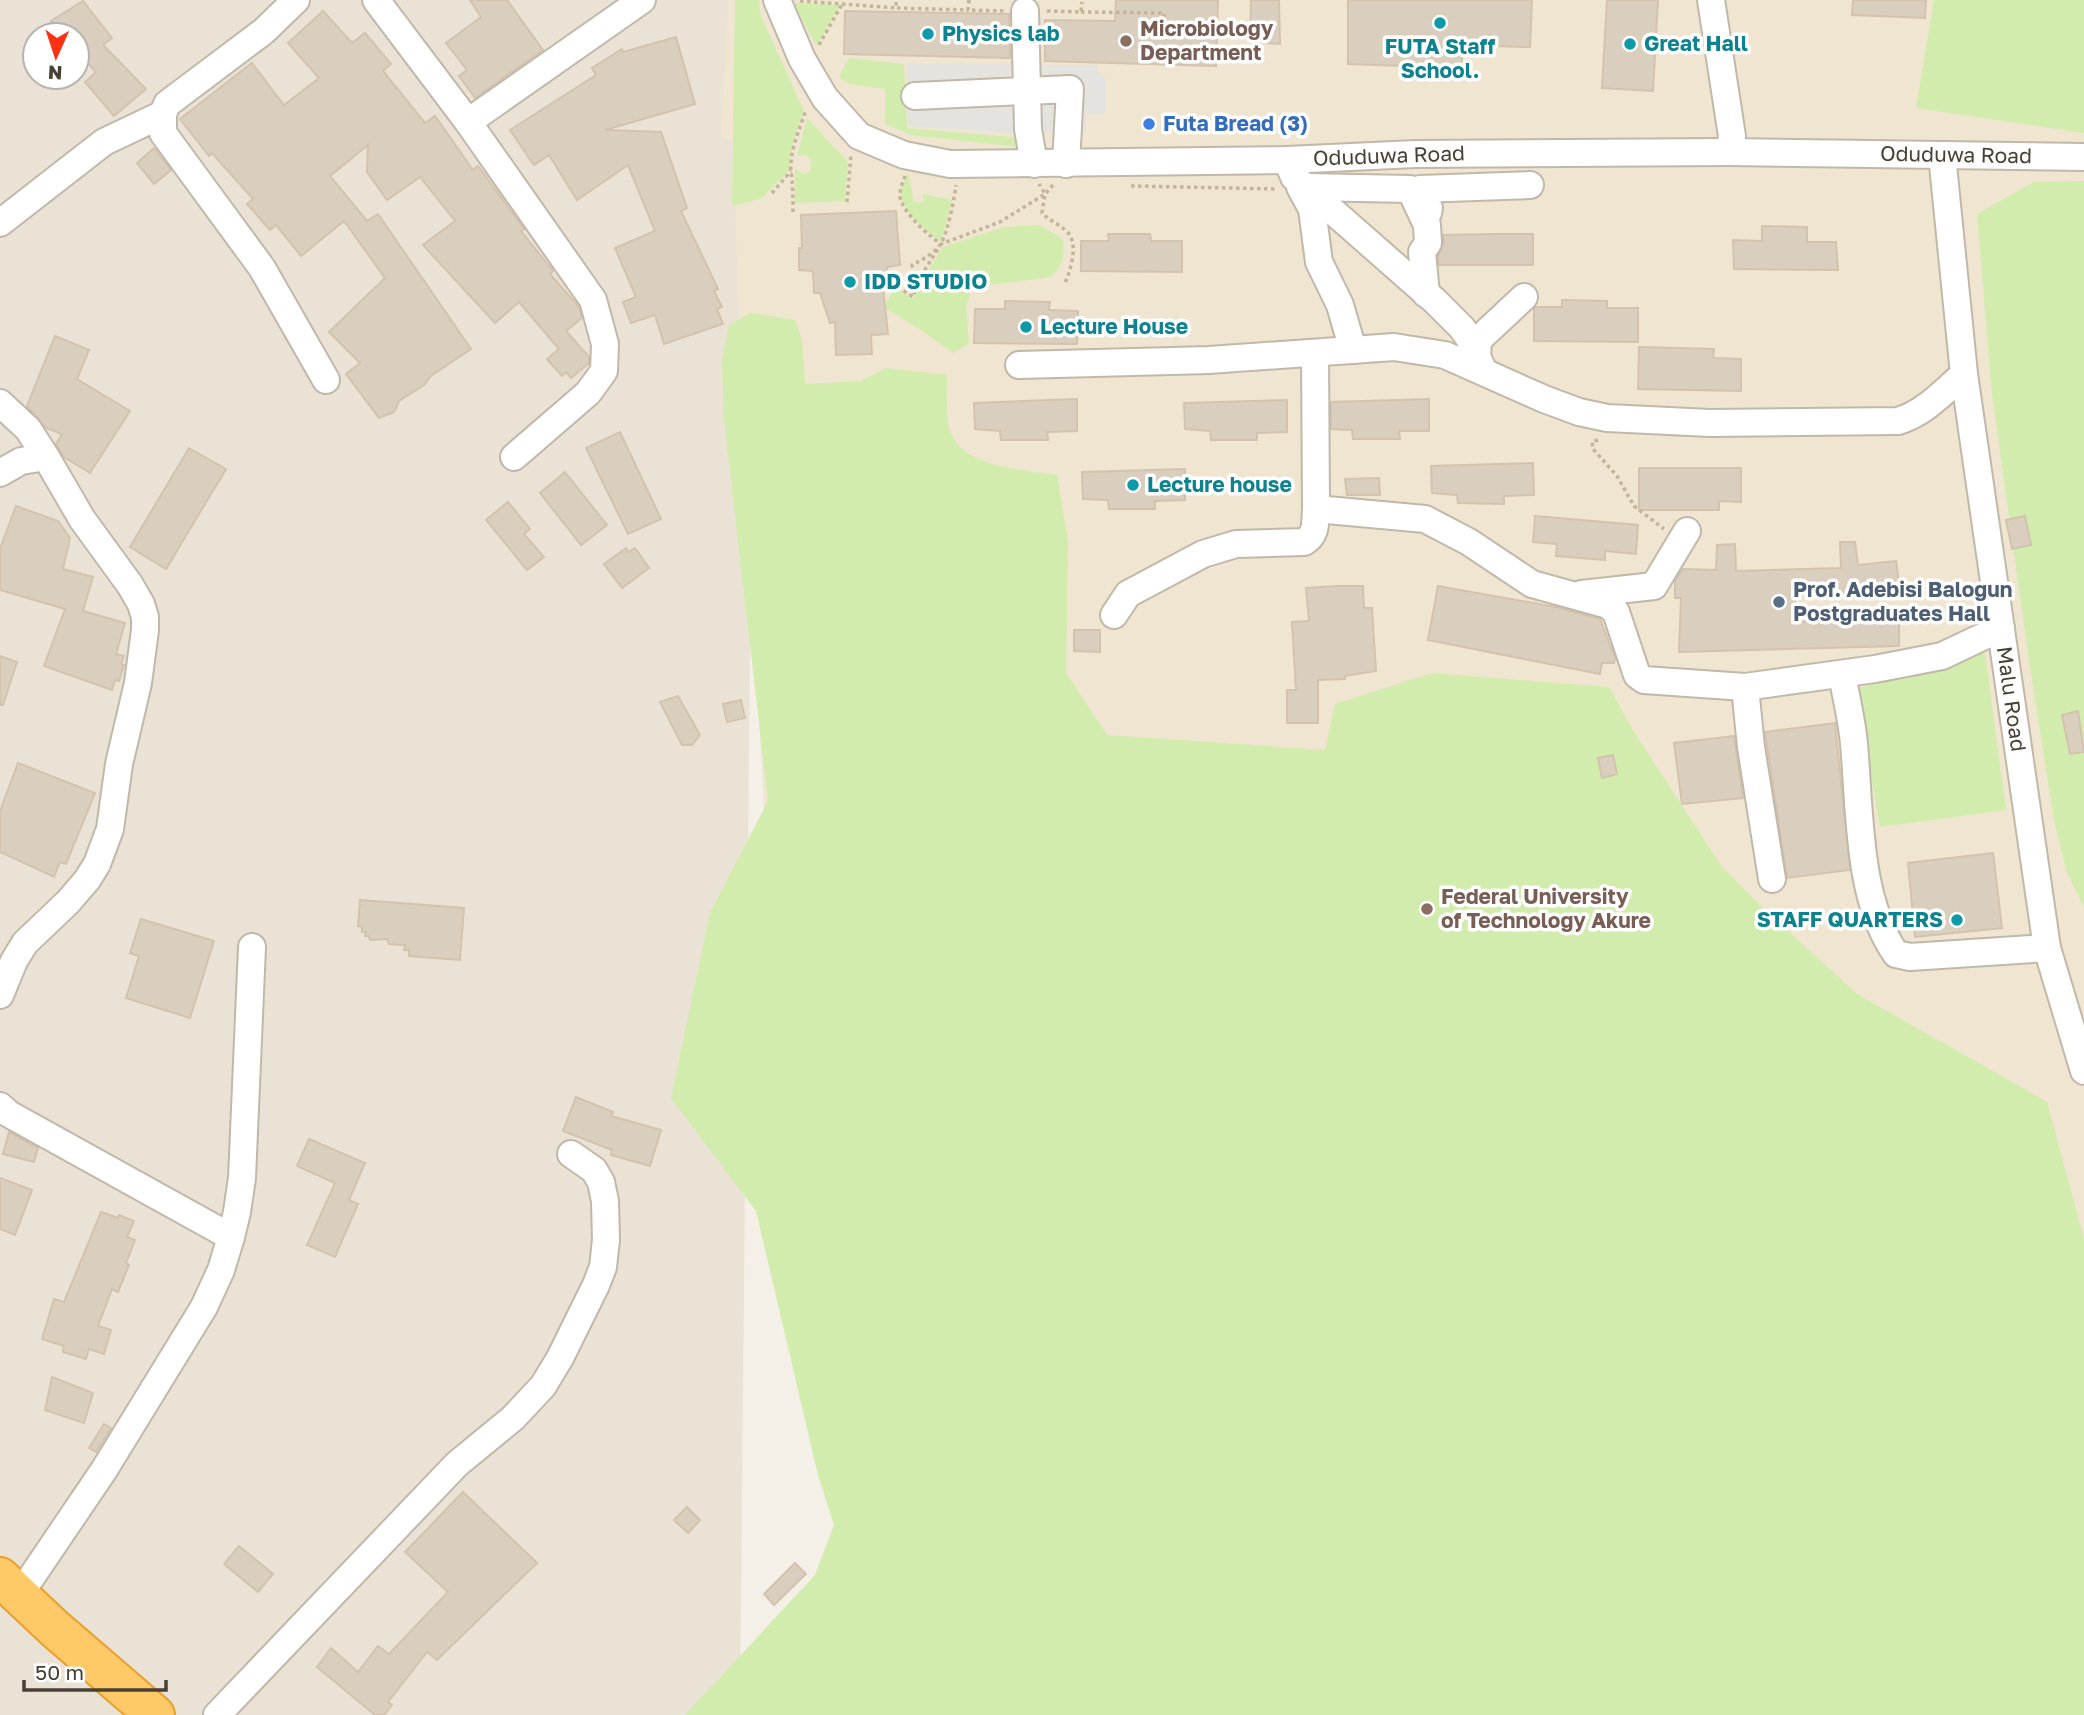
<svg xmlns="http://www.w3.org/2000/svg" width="2084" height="1715" font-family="'Golos Text',sans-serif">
<rect width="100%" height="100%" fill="#f5f0e7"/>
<path fill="#e9e2d5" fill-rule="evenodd" d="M0,0H756L740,1715H0ZM35,35H77V77H35Z"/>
<polygon fill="#efe5d0" points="728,0 2084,0 2084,1715 836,1522 798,1393 742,425 733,140 721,138"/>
<g fill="#d1ecad">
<polygon points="735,0 759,0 760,14 804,111 793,141 789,170 762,198 732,206"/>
<polygon points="1934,0 2084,0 2084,133 1916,108"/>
<polygon points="793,3 840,5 817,46"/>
<polygon points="849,58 904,64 907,128 1025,138 1027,148 911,135 885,124 885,89 849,84 839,77"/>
<polygon points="807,118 848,162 845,201 795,203 795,169 804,174 810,171 812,160 806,155 797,156"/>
<path d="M908,172L914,202H924L922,194L952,200L941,242C929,235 901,209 901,195C901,187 905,179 908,172Z"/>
<polygon points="2084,181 2084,907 2067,873 2054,820 2028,654 1992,394 1977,214 2034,182"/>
<path d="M1039,225L1063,239C1064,256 1064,265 1051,277L972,287L966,307L969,344L953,353L921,330L884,307L895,287L913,299L919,285L943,247L1004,227Z"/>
<path d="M751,313L795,320L802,339L805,384L861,381L886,368L947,375C947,391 945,417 950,431C962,468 1025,470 1057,475L1068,541L1066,673L1107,735L1325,750L1335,704L1432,673L1609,687L1632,729L1722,867L1776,920L1857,994L2047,1102L2084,1239V1715H685L815,1575L834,1525L818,1475L756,1211L671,1098L710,913L768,801L724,420L722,361L729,325Z"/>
<polygon points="1985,653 2006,810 1880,827 1856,689"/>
</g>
<g fill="#e5e3df">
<polygon points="1013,14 1024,134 907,126 907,64 1012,63"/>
<polygon points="1028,18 1041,18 1041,65 1097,65 1097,72 1105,77 1105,114 1086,115 1086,135 1033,130"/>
</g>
<g fill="#dacfbe" stroke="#d3c3ae" stroke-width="2">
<polygon points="470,0 507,0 543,50 475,98 459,76 467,70 446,43 481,17"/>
<polygon points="1116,0 1218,0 1216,66 1045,61 1045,20 1115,21"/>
<polygon points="1251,0 1279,0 1280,44 1250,42"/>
<polygon points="1348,0 1532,0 1530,47 1462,45 1462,68 1348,64"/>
<polygon points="1607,0 1658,0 1653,91 1602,88"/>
<polygon points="1853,0 1926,0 1925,18 1852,15"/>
<polygon points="83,1 112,38 103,45 146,89 114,116 85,82 96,72 77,51 77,35 63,35 51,21"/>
<polygon points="323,11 352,43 365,33 391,64 383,71 425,123 435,116 473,170 478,166 524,229 521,231 553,271 550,274 579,307 582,318 566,331 589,357 589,363 571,378 566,372 562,376 547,359 559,349 519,302 495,323 423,245 455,221 420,177 387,200 367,172 368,145 330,176 367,221 378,214 471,349 431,376 424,385 399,401 394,412 379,418 346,374 360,363 329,332 385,278 344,221 301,256 276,225 270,230 247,204 253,199 212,153 209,156 180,119 252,63 284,105 319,78 288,43"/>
<polygon points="845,11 1009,14 1010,58 844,54"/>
<polygon points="676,37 695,104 605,130 661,132 687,208 681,211 718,289 714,291 722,307 717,309 723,324 664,344 655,315 631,323 623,302 636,297 615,248 655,231 628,165 577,200 549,155 534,165 510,130 596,75 592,68 622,49 623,52"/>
<polygon points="154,148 171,170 154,184 137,163"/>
<polygon points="896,211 900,265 887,267 888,288 883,288 888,334 871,335 872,354 836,355 835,322 830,323 820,293 814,293 813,271 799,270 799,248 802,248 801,215"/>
<polygon points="1762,226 1807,227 1807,242 1836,242 1838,270 1734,269 1733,240 1762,241"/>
<polygon points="1108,234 1150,234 1151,241 1182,241 1182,272 1081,271 1081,241 1109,241"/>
<polygon points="1494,234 1533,234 1533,265 1439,265 1438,256 1444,243 1443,235"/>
<polygon points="1562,300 1607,301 1607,308 1638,308 1638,342 1534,341 1534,309 1536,307 1562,307"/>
<polygon points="1005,301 1050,302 1049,310 1078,311 1077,344 974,343 975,309 1005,309"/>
<polygon points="55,336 89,350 77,379 130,411 90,473 64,457 56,444 62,434 46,428 27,406"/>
<polygon points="1639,347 1714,349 1713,358 1741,359 1741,391 1638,389"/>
<polygon points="1077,399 1077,431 1047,432 1048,440 1001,440 1000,431 975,429 974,403"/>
<polygon points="1429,399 1429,431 1399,431 1400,439 1353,439 1352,430 1331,429 1331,402"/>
<polygon points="1287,400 1287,432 1257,433 1257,440 1211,440 1210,431 1185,429 1184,403"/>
<polygon points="620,432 661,519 628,534 586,448"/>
<polygon points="189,448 226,469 166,569 130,547"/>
<polygon points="1533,463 1534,495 1504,496 1504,504 1458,503 1457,495 1432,493 1431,466"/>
<polygon points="1639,468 1741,468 1741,502 1719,501 1719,510 1639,510"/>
<polygon points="1185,469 1185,500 1155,501 1155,509 1109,509 1108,500 1083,499 1082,472"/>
<polygon points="565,472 607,525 581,545 540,493"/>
<polygon points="1379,478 1380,495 1347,495 1345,479"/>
<polygon points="508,502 530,529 524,534 544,557 527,570 486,520"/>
<polygon points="16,506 58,521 70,538 63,569 93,577 83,611 125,623 116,654 124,656 121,664 124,665 119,681 115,680 112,690 44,666 65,609 0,590 0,549"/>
<polygon points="1535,516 1638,525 1636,554 1605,551 1605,560 1556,556 1557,544 1533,542"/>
<polygon points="2025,516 2031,545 2012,549 2006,520"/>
<polygon points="1840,542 1855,542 1858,565 1896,561 1900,589 1795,595 1796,622 1899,617 1899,646 1679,652 1681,598 1675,598 1675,581 1683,569 1716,570 1717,545 1735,544 1736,571 1841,568"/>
<polygon points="626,548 628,552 635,548 649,568 622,588 604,564"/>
<polygon points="1337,586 1363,586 1364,608 1372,608 1376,671 1345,676 1345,679 1318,680 1318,723 1287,723 1287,690 1296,690 1292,622 1309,621 1306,588"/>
<polygon points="1438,586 1556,607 1600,619 1615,658 1614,663 1602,663 1600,674 1428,640"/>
<polygon points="1074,630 1100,630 1100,652 1074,651"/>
<polygon points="0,656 17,662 3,705 0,705"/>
<polygon points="678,696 700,735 692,745 682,745 660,702"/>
<polygon points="741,700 745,718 727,722 723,704"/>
<polygon points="2078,711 2084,752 2070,754 2062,715"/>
<polygon points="1835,723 1850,870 1787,878 1765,732"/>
<polygon points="1734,736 1743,798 1682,804 1674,743"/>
<polygon points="1613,755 1617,774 1602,778 1598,758"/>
<polygon points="18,763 95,793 66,864 60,862 54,877 0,852 0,811"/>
<polygon points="1993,853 2002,928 1915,937 1908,863"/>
<polygon points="360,900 464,908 460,960 409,956 409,950 404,950 405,945 389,944 387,939 370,940 369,936 365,936 366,932 362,932 362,927 358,926"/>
<polygon points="141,919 214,941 190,1018 126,998 139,956 130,953"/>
<polygon points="576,1097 613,1112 611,1116 661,1130 650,1166 611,1155 612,1150 563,1131"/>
<polygon points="9,1132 38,1148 34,1162 3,1154"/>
<polygon points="309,1139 365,1163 349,1200 358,1204 335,1257 307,1245 335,1183 297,1166"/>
<polygon points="0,1178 32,1190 15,1235 0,1229"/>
<polygon points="101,1212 118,1218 119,1215 134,1221 127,1237 135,1240 126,1263 129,1265 118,1292 112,1289 98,1326 111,1330 104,1354 89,1349 86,1359 63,1352 64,1346 42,1339 54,1299 64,1302"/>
<polygon points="52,1377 93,1393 84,1423 45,1410"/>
<polygon points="104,1424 111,1428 96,1452 89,1448"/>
<polygon points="463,1492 537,1563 437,1660 427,1652 388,1702 392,1705 384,1715 375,1715 317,1667 331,1648 358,1672 378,1646 389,1654 448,1592 405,1552"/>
<polygon points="687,1507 700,1520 688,1533 674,1520"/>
<polygon points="239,1546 273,1574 258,1592 224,1564"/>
<polygon points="795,1563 806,1574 774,1605 764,1594"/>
</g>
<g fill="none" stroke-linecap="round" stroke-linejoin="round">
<defs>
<g id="minor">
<polyline points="296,0 264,31 167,104 163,114 163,133 262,268 326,380"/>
<polyline points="376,0 468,122 593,300 605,344 604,371 588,393 514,457"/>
<polyline points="777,0 802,59 825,98 859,136 904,155 950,164 1287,160 1415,154 1730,152 2084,157"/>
<polyline points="1711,0 1732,136 1730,152"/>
<polyline points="1025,11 1028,129 1034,164"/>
<polyline points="915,96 1070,89 1066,164"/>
<polyline points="468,122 642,0"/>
<polyline points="1942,155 1964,374 2047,948 2084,1071"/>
<polyline points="1287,160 1294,177 1435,301 1462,328 1469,338 1484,372"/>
<polyline points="1300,187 1312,209 1319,262 1340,305 1353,350"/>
<polyline points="1305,187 1410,189 1427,225 1428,243 1422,252 1426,294"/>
<polyline points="1428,213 1429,208 1420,189 1530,185"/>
<polyline points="0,223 104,142 163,114"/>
<polyline points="1477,357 1478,340 1524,297"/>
<path d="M1019,365L1209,360L1394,347L1445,355L1544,399L1579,412L1607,418L1710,423L1898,421C1925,413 1943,392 1964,374"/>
<polyline points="0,403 28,429 46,457"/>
<polyline points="0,473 21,461 46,457 82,519 130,585 141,604 145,617 145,630 138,683 119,764 110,829 97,864 87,880 68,902 25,943 14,961 0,995"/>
<polyline points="1316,509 1425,519 1469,542 1532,584 1608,605 1616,612 1637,675 1644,680 1745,687"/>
<polyline points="1582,594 1654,586 1687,531"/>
<path d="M1114,615L1128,594L1203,554L1236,544L1304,542C1317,535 1315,522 1316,509L1315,353"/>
<path d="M1842,674C1846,697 1852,721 1854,744C1860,809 1857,899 1896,954L1910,957L2047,948"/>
<polyline points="1772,879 1751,747 1745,687 1875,669 1942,656 2001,628"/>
<polyline points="0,1106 9,1114 231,1237"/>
<polyline points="20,1594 104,1470 204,1307 221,1270 231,1237 237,1212 242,1178 252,947"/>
<polyline points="217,1715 457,1464 513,1418 543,1386 560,1358 596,1285 603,1267 606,1240 605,1201 601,1182 594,1170 571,1154"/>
</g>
<polyline id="highway" points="0,1577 54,1628 155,1715"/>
</defs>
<use href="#minor" stroke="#c1b8a9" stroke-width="30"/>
<use href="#highway" stroke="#e99f2d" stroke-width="42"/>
<g stroke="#c4b499" stroke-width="3.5" stroke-dasharray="3.5 3.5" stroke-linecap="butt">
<polyline points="969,0 968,10 1005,11"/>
<polyline points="800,1 896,8"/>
<polyline points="896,2 896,8 968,10"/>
<polyline points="1047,11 1081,12 1082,2"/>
<polyline points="1081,12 1164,13 1164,18"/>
<polyline points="819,45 842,4"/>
<path d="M905,176C902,184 897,195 902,203C908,217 929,236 941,244L1000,222L1045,194L1039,184"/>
<path d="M1053,185L1045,194L1042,213C1050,221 1057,223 1065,230C1080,241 1071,269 1065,283"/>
<polyline points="1131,186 1278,189"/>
<polyline points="772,193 791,171"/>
<polyline points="847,202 851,155"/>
<path d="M793,212C793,198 793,185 791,172C789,152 800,128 806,110"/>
<polyline points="917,282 938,249"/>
<path d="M892,283L913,297L917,282L912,265C922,260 933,254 940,245C948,233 954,200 956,185"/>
<polyline points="1598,440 1592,442 1593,449 1617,476 1634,506 1664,529"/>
</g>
<use href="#minor" stroke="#fff" stroke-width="26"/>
<use href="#highway" stroke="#ffc968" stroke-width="38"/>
</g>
<g fill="#0f9aa8" stroke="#fff" stroke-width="2.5">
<circle cx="1440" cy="23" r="7"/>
<circle cx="928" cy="34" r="7"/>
<circle cx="1630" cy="44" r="7"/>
<circle cx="850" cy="282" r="7"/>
<circle cx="1026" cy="327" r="7"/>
<circle cx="1133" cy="485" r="7"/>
<circle cx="1957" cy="920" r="7"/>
</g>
<g fill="#8d6e63" stroke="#fff" stroke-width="2.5">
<circle cx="1126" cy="41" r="7"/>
<circle cx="1427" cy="909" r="7"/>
</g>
<circle fill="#3f7fe0" stroke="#fff" stroke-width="2.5" cx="1149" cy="124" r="7"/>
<circle fill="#5c6f8a" stroke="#fff" stroke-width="2.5" cx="1779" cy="602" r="7"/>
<g text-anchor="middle" stroke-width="7" stroke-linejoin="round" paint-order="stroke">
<g font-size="21" font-weight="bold" fill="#785e54" stroke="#fff" text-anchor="start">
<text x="1140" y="36">Microbiology<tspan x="1140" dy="24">Department</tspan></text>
<text x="1441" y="904">Federal University<tspan x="1441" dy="24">of Technology Akure</tspan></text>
</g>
<g font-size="21" font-weight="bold" fill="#0d838f" stroke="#fff" text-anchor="start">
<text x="942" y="41">Physics lab</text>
<text x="1644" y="51">Great Hall</text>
<text x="1440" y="54" text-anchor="middle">FUTA Staff<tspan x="1440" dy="24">School.</tspan></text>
<text x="864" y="289">IDD STUDIO</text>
<text x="1040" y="334">Lecture House</text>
<text x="1147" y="492">Lecture house</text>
<text x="1943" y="927" text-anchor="end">STAFF QUARTERS</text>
</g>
<g font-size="21" font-weight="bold" fill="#366cbe" stroke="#fff" text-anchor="start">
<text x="1163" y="131">Futa Bread (3)</text>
</g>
<g font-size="21" fill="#484035" stroke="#fff">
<text transform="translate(1956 155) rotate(1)" y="7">Oduduwa Road</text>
<text transform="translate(1389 156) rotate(-2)" y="7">Oduduwa Road</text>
<text transform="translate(2011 699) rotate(82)" y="7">Malu Road</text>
</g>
<g font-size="21" font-weight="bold" fill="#4e5e75" stroke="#fff" text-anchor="start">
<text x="1793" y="597">Prof. Adebisi Balogun<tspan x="1793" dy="24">Postgraduates Hall</tspan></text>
</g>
</g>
<g transform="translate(56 56) rotate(183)"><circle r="33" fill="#ffffff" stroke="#b6b3ae" stroke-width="2"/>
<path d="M0-5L12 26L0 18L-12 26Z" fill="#ff3114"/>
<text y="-10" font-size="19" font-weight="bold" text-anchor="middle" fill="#484035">N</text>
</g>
<path d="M24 1680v10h142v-10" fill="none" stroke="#484035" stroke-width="3.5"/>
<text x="35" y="1680" font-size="21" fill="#484035" stroke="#ffffff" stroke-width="5" paint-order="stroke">50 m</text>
</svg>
